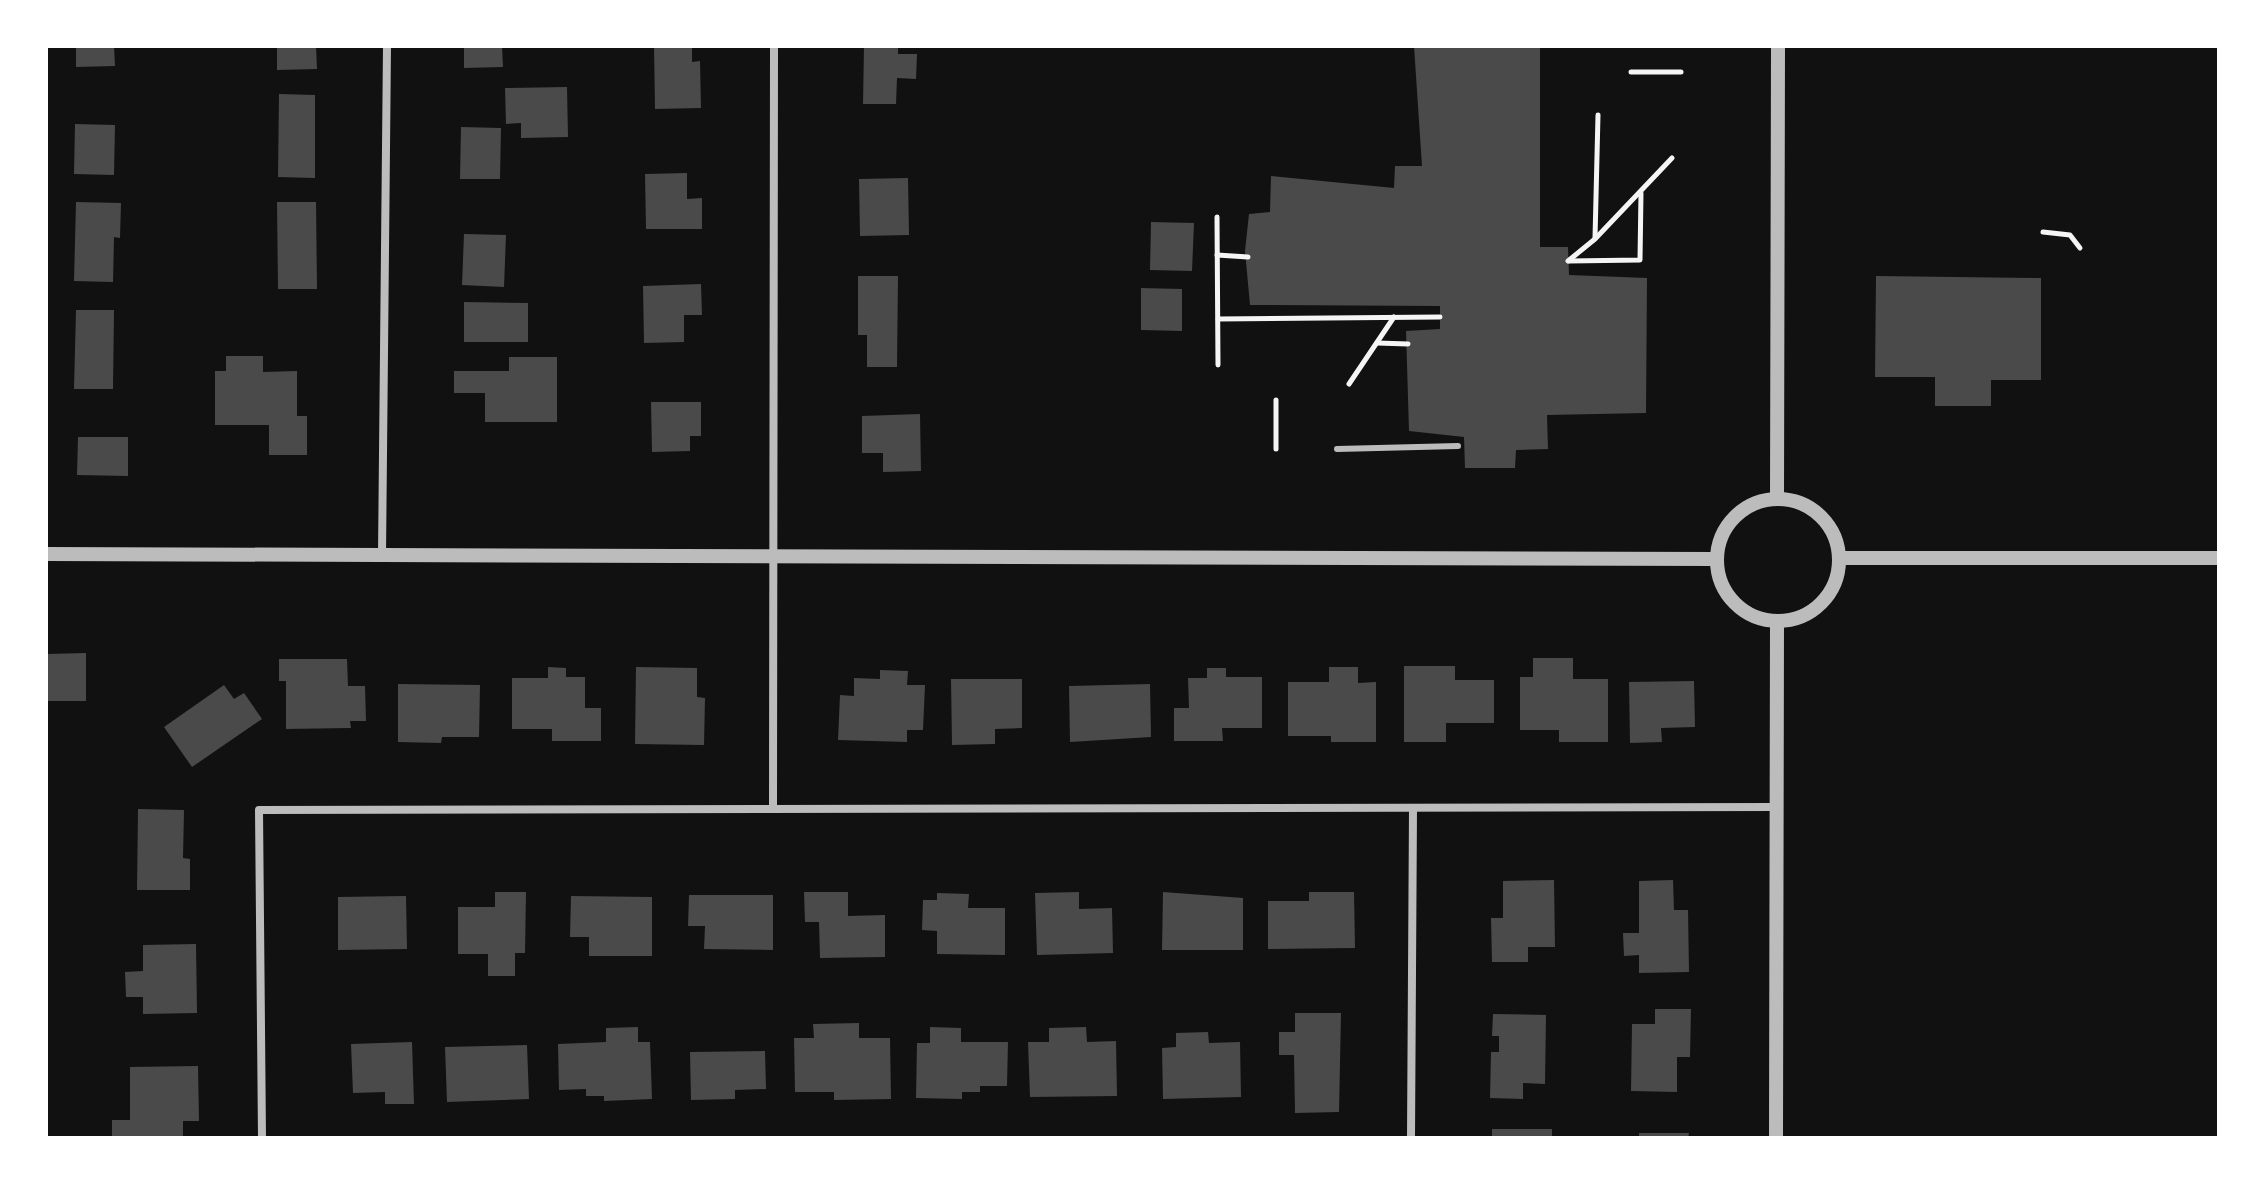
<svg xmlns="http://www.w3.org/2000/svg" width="2265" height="1184" font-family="Helvetica,sans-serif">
<rect width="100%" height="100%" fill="#111"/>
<g fill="#4a4a4a">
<polygon points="76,46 114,46 115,66 76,67"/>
<polygon points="277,46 316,46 317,69 277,70"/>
<polygon points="464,46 502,46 503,67 464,68"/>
<polygon points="654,46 692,46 692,62 700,61 701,108 655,109"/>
<polygon points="864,46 898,46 898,54 917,54 916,79 897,78 896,104 863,104"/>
<polygon points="1414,46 1540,46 1540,247 1568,247 1569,275 1647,278 1646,413 1547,415 1548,449 1516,450 1515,468 1465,468 1464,437 1409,431 1406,331 1440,329 1440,306 1250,305 1245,251 1249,214 1270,212 1271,176 1394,188 1395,166 1422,166"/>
<polygon points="567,87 568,137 521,138 521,123 506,124 505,88"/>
<polygon points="279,94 315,95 315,178 278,177"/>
<polygon points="75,124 115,125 114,175 74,174"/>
<polygon points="461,127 501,128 500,179 460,179"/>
<polygon points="687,173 687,199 702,198 702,229 646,229 645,174"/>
<polygon points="908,178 909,235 860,236 859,179"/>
<polygon points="76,202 121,203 120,238 114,237 113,282 74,281"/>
<polygon points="277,202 316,202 317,289 278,289"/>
<polygon points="1151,222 1194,223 1192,271 1150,270"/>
<polygon points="464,234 506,235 504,287 462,285"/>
<polygon points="858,276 898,276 897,367 867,367 867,335 858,335"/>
<polygon points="1876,276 2041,278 2041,380 1991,380 1991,406 1935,406 1935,377 1875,377"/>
<polygon points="701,284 702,315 684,315 684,342 644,343 643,286"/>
<polygon points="1141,288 1182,289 1182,331 1141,330"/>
<polygon points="464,302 528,303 528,342 464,342"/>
<polygon points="76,310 114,310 113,389 74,389"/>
<polygon points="226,356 263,356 263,372 297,371 297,416 307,416 307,455 269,455 269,425 215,425 215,371 226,371"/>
<polygon points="509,357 557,357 557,422 485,422 485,393 454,393 454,371 509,371"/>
<polygon points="651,402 701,402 701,436 690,436 690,451 652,452"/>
<polygon points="920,414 921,471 883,472 883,453 862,453 862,416"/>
<polygon points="78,437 128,437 128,476 77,475"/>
<polygon points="86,653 86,701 46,701 46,654"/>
<polygon points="1533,658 1573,658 1573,679 1608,679 1608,742 1559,742 1559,730 1520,730 1520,677 1533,677"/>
<polygon points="279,659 347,659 348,686 365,686 366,721 350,721 351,728 286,729 286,681 279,681"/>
<polygon points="1404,666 1455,666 1455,680 1494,680 1494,723 1446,723 1446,742 1404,742"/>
<polygon points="548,667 566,668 566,677 585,677 585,708 601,708 601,741 552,741 552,729 512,729 512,678 548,678"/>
<polygon points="636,667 697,668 697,697 705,698 704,745 635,744"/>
<polygon points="1329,667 1358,667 1358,683 1376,682 1376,742 1331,742 1331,736 1288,736 1288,682 1329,682"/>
<polygon points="1207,668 1226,668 1226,677 1262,677 1262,728 1222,728 1223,741 1174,741 1174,708 1189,708 1188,678 1207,678"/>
<polygon points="880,670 908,671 907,685 925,685 923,730 907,730 907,742 838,740 840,695 854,696 854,678 880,679"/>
<polygon points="951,679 1022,679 1022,728 995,729 995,744 952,745"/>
<polygon points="1694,681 1695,727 1661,728 1662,742 1630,743 1629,682"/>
<polygon points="398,684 480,685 479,737 442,737 441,743 398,742"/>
<polygon points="1150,684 1151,737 1070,742 1069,686"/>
<polygon points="224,685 234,699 244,693 262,719 192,767 164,727"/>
<polygon points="138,809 184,810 183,858 190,859 190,890 137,890"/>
<polygon points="1554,880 1555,947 1528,947 1528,962 1492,962 1491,918 1503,918 1503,881"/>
<polygon points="1673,880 1674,910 1688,910 1689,972 1639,973 1639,955 1624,956 1623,933 1639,933 1639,881"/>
<polygon points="495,892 526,892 525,953 515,953 515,976 488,976 488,954 458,954 458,907 495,907"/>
<polygon points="804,892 848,892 848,916 885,915 885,957 820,958 819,922 805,922"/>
<polygon points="1079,892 1079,909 1112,908 1113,953 1037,955 1035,893"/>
<polygon points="1163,892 1243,898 1243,950 1162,950"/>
<polygon points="1309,892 1354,892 1355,948 1268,949 1268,901 1309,901"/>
<polygon points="937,893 969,894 968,908 1005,908 1005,955 937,954 937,931 922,930 923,900 937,900"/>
<polygon points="689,895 773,895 773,950 704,949 705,926 688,926"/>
<polygon points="406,896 407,949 338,950 338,897"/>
<polygon points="571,896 652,897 652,956 589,956 589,937 570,937"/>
<polygon points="196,944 197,1013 143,1014 143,997 126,997 125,972 143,971 143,945"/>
<polygon points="1655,1009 1691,1009 1690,1057 1677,1057 1677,1092 1631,1091 1632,1024 1655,1024"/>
<polygon points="1295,1013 1341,1013 1339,1112 1295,1113 1294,1055 1279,1055 1279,1032 1295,1032"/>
<polygon points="1493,1014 1546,1015 1545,1084 1523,1083 1523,1099 1490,1098 1491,1052 1499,1052 1499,1036 1492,1036"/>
<polygon points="859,1023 859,1038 890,1038 891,1099 834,1100 834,1092 795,1092 794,1038 814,1038 813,1024"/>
<polygon points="638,1027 638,1042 650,1042 652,1099 604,1101 604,1096 586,1096 586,1089 559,1090 558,1044 606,1042 606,1028"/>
<polygon points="930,1027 961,1028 961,1042 1008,1042 1007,1086 980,1086 980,1092 962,1092 962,1099 916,1098 917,1043 930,1043"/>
<polygon points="1086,1027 1087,1042 1116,1041 1117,1096 1030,1097 1028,1042 1049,1042 1049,1028"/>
<polygon points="1208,1032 1209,1043 1240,1042 1241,1097 1163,1099 1162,1048 1176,1047 1176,1033"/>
<polygon points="412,1042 414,1104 385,1104 385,1092 353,1093 351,1044"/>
<polygon points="527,1045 529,1099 447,1102 445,1047"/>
<polygon points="765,1051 766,1089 735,1090 735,1099 691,1100 690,1052"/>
<polygon points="198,1066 199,1121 183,1121 183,1138 112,1138 112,1120 130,1120 130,1067"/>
<rect x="1492" y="1129" width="60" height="9"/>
<polygon points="1639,1133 1689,1133 1688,1138 1639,1138"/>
</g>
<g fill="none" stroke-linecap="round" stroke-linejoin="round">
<g stroke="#f5f5f5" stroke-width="5">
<polyline points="1631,72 1681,72"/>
<polyline points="1217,217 1218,365"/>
<polyline points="2043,232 2070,235 2080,248"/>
<polyline points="1595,238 1598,115"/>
<polyline points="1217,255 1248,257"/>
<polyline points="1568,261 1595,239 1672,158"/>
<polyline points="1569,261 1640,260 1641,193"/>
<polyline points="1218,319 1440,317"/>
<polyline points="1377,343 1408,344"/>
<polyline points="1349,384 1394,317"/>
<polyline points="1276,400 1276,449"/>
</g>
<polyline stroke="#bcbcbc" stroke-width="6" points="1337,449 1458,446"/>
<g stroke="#bcbcbc" stroke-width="8">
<polyline points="382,555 387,46"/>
<polyline points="773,809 774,46"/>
<polyline points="262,1138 259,810 1777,807"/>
<polyline points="1411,1138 1413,808"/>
</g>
<g stroke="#bcbcbc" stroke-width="14">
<polyline points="1777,499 1778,46"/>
<circle cx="1778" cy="560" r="61"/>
<polyline points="46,554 1716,559"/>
<polyline points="1841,558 2219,558"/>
<polyline points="1776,1138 1777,622"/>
</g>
</g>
<rect width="2265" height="1184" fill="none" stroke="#ffffff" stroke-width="96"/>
</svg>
